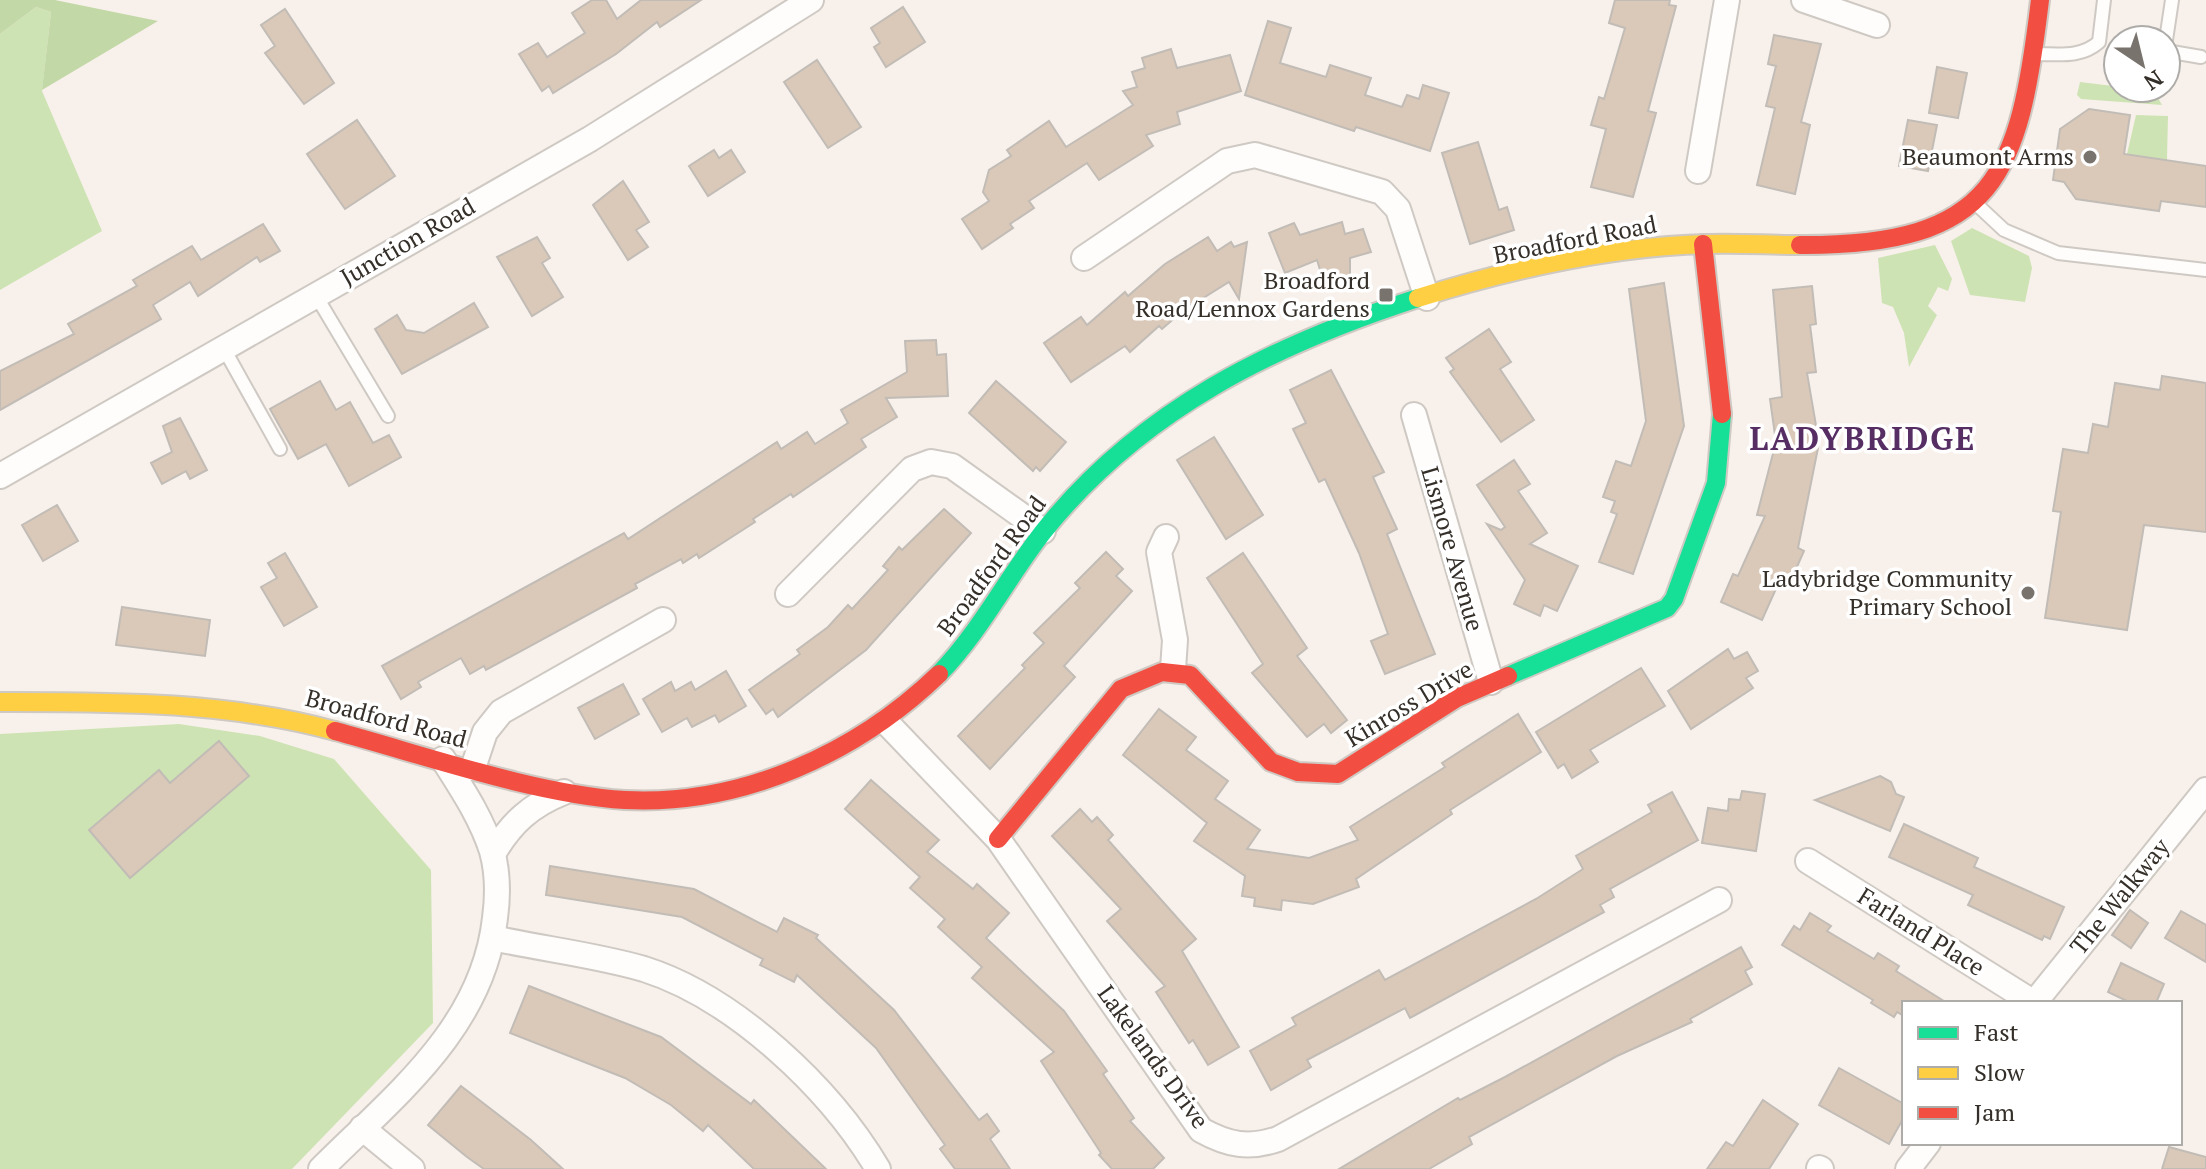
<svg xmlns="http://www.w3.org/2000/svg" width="2206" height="1169" font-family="'PT Serif',serif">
<rect width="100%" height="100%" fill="#f8f1eb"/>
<g fill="#cee3b4">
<polygon points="36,7 51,12 42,91 102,231 0,290 0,34"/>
<polygon points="2080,82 2154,91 2162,105 2081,99 2077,95"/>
<polygon points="2136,115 2168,116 2167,160 2127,154"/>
<polygon points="1972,228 2029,256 2032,268 2025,302 1970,295 1951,241"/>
<polygon points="1935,245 1952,279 1948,291 1938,287 1928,306 1937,315 1909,367 1904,333 1893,307 1882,303 1878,258"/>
<polygon points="179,724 260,736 334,759 431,870 433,1023 292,1169 0,1169 0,734"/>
</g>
<polygon fill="#c3d8a7" points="0,0 55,0 158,21 42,90 51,12 36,7 0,34"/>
<g fill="#dac9b9" stroke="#c2bcb6" stroke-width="2">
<polygon points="592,0 606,0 617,19 641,0 701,0 660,27 657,22 616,54 553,93 549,86 542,91 519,54 538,43 547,57 585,33 572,13"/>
<polygon points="1615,0 1670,0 1669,5 1676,6 1648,111 1656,113 1633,197 1591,187 1606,129 1591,125 1599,97 1604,99 1625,28 1609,23"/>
<polygon points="903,7 925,42 886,67 874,47 880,43 871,28"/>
<polygon points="285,9 334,83 304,104 265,53 275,46 261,25"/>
<polygon points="1268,21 1291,28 1280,63 1326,77 1330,65 1371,78 1365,95 1402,107 1407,95 1419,99 1423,85 1449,93 1430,151 1356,127 1354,131 1245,95"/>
<polygon points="1774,35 1821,44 1801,122 1810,125 1795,194 1757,185 1775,108 1766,106 1776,66 1768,64"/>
<polygon points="1171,49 1177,68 1230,55 1241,91 1177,112 1180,124 1146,135 1153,146 1099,180 1087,163 1029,201 1034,208 1010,224 1013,228 982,249 962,219 989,201 983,192 989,170 1011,156 1007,150 1049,121 1066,147 1133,105 1123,91 1137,87 1132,72 1145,68 1142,58"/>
<polygon points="817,60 861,127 828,148 784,82"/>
<polygon points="1937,67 1967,73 1958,118 1929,113"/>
<polygon points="2089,109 2130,115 2124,154 2206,166 2206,207 2161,201 2159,211 2076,199 2064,182 2053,180 2060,129"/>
<polygon points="357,120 395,176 345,209 307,154"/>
<polygon points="1908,120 1937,125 1928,171 1899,166"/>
<polygon points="1478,142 1499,210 1507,207 1514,230 1470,244 1442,153"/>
<polygon points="714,150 719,158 731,150 745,172 708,196 689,166"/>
<polygon points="623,181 649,222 636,230 648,247 628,260 593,205"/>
<polygon points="1342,222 1345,234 1363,229 1371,252 1350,258 1350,279 1325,286 1317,260 1285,273 1269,233 1294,223 1300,235"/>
<polygon points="263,224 280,251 260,262 257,257 198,296 190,282 153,305 161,319 0,410 0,371 74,334 68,324 137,286 133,280 192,246 201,260"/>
<polygon points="537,237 550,258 542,263 563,297 532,316 497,257"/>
<polygon points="1208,237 1217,251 1231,242 1234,247 1247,242 1239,299 1229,282 1184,310 1162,329 1159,326 1130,352 1125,346 1071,382 1044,343 1081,317 1087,325 1125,292 1128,296 1165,264"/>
<polygon points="1664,283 1684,426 1633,574 1599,562 1617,514 1611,512 1615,501 1603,497 1616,461 1631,466 1646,421 1629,289"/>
<polygon points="1812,286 1816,324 1810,325 1816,372 1807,373 1819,443 1798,548 1804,551 1788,587 1779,582 1762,620 1721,602 1733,574 1738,576 1765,516 1757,515 1776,442 1770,399 1782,397 1773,290"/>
<polygon points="474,303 488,327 402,374 375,329 397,315 406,330 424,333"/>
<polygon points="1489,329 1511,362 1500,369 1534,420 1501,442 1450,372 1454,369 1446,358"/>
<polygon points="936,340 937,355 946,354 948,396 886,398 897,417 861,439 866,447 793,497 791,494 753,519 755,522 699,558 697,554 683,563 681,559 635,584 637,588 486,670 484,666 470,674 461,658 418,682 421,687 401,699 382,666 624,533 628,539 777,442 781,449 807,432 815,444 848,423 841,410 907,372 905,341"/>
<polygon points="1331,370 1384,472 1373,477 1397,529 1387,534 1435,654 1385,674 1371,641 1388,634 1359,553 1325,479 1319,482 1293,429 1306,423 1290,390"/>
<polygon points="2162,376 2206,383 2206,532 2144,525 2127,630 2045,618 2061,512 2053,511 2063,449 2088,453 2093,424 2108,427 2115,383 2160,390"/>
<polygon points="320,381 336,410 350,402 373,443 389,435 401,457 349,486 326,444 298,459 270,409"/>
<polygon points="996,381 1066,442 1040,471 1036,467 1033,471 969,413"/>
<polygon points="180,418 207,470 190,479 186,471 162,484 151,463 172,452 163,426"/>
<polygon points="1214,437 1263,515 1226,539 1177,460"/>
<polygon points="1514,460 1530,484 1518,491 1547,533 1530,544 1578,566 1557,611 1544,605 1540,616 1514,604 1525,580 1487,524 1501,530 1505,527 1477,485"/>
<polygon points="57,505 78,541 43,561 22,525"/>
<polygon points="944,509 971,533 866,650 778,717 773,709 766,714 749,690 800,654 797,650 828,627 848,605 852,609 888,570 883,566 899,547 902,550"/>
<polygon points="1106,552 1123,569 1116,576 1132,591 1064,666 1075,677 990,769 958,736 1025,668 1022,665 1044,643 1034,633 1080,588 1075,583"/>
<polygon points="285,553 317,607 284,626 261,587 277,578 268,563"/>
<polygon points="1243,553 1307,648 1297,656 1347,720 1331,733 1324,724 1307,737 1252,673 1263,664 1207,578"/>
<polygon points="122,607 210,620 205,656 116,645"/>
<polygon points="1728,649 1734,659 1747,652 1758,671 1746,678 1753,688 1691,729 1668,691"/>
<polygon points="1641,668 1665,706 1590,750 1598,762 1572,778 1564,764 1558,768 1536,732"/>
<polygon points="726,671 746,706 719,722 715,715 692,727 687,718 662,732 643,699 671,682 675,691 691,682 695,690"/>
<polygon points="623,684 639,714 595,739 578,708"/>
<polygon points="1159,709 1196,737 1186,750 1228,781 1215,799 1260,830 1247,849 1309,858 1358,840 1350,827 1445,767 1442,763 1518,714 1541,752 1450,810 1452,814 1356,879 1359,887 1313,904 1282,900 1281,910 1254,906 1255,898 1242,896 1245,876 1194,841 1207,823 1123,755"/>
<polygon points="219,741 249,776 130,878 89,830 159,770 170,783"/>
<polygon points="1880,776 1891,782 1896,794 1904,797 1890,831 1815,800"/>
<polygon points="871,780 939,840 927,852 973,889 977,884 1009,913 986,938 1064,1011 1107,1071 1103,1074 1134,1118 1130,1121 1164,1158 1153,1169 1112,1169 1099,1155 1101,1153 1041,1061 1054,1052 972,978 982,967 938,927 945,919 910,888 920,877 845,809"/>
<polygon points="1742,791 1765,794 1756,851 1702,843 1708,808 1728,811 1729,799 1740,800"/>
<polygon points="1672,792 1698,840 1610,889 1614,897 1600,905 1604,912 1410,1018 1405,1008 1307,1060 1311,1067 1271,1090 1250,1051 1296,1025 1292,1018 1379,970 1385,980 1536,899 1583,869 1576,856 1652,812 1648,805"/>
<polygon points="1080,809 1092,822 1097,817 1113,835 1108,840 1196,939 1182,951 1239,1047 1208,1065 1193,1040 1189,1043 1156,992 1165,986 1107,921 1121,909 1052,836"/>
<polygon points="1904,824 1978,858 1974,867 2064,907 2050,939 2044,936 2042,940 1968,905 1973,895 1889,857"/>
<polygon points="550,866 694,889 777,932 784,918 818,935 816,938 894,1010 979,1120 987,1114 999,1131 990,1139 1010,1169 955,1169 940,1149 945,1145 876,1048 797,975 794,982 760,965 763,959 682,917 546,895"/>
<polygon points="2130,910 2148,923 2131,948 2112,935"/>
<polygon points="2181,911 2206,925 2206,962 2165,938"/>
<polygon points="1810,913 1831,926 1827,931 1874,959 1878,953 1899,966 1896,971 1947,1003 1904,1003 1904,1016 1897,1012 1894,1017 1871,1003 1873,1000 1782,945 1794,926 1800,930"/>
<polygon points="1741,947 1752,967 1745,971 1752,984 1690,1019 1692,1022 1617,1056 1469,1137 1472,1144 1429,1169 1339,1169 1458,1098 1460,1100 1505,1077"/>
<polygon points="2121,963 2164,984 2156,1003 2131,1003 2108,992"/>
<polygon points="529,986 661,1037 751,1104 754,1100 826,1169 754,1169 708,1125 703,1131 671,1105 625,1078 510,1033"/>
<polygon points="1839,1068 1904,1104 1904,1117 1889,1144 1819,1105"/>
<polygon points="461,1086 531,1140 563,1169 484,1169 467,1157 428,1125"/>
<polygon points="1763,1100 1798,1124 1769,1169 1707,1169 1726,1142 1733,1146"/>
<polygon points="2169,1147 2206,1157 2206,1169 2162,1169"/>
</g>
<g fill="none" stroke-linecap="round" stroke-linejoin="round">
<defs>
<g id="lane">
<polyline points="2166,40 2172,0"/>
<polyline points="2166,51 2201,57"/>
<path d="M2036,54C2059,54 2081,58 2099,42L2104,0"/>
<polyline points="1974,202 2004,230 2058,253 2206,270"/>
<polyline points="315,294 388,416"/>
<polyline points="223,347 280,449"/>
</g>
<g id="street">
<polyline points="1804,0 1877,25"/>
<polyline points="1698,171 1727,0"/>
<polyline points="1084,258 1227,161 1255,155 1382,192 1398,209 1427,298"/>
<polyline points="1414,415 1491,682"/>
<polyline points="0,476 590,139 811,0"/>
<polyline points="1166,537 1159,552 1175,640 1173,669"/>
<polyline points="788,594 912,469 931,462 952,466 1043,531"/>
<path d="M886,722L998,839L1201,1130C1228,1145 1249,1149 1278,1139L1719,900"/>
<polyline points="473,768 485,732 501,712 663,620"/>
<path d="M493,854C511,823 531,805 564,792"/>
<polyline points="1808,861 2034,1003"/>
<path d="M493,938C543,949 596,955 644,969C735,998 830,1088 878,1169"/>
<polyline points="2034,1003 2206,790"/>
<polyline points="362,1128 412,1169"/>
<polyline points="1819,1168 1821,1169"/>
<path d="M321,1169C394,1096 483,1028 495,918C498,896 498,873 492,851C481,817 462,789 443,759"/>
<polyline points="1908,1169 1928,1143"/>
</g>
<g id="fast">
<path d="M939,674C980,632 1007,578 1043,532C1140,410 1273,345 1418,298"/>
<polyline points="1508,676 1667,608 1674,599 1716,483 1722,414"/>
</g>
<g id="slow">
<path d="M1418,298C1511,269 1611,246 1708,244C1739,243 1769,245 1800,245"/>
<path d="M0,702C114,702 224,701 335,731"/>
</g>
<g id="jam">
<polyline points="1703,244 1722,414"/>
<path d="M1800,245C1997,246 2019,175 2040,0"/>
<path d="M335,731C424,755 534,794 625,800C742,806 857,753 939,674"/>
<polyline points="998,839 1121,689 1162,672 1190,675 1271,762 1298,772 1338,774 1457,698 1508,676"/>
</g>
</defs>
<use href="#lane" stroke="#cfc9c3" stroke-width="16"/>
<use href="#street" stroke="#cfc9c3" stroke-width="28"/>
<use href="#fast" stroke="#cfc9c3" stroke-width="22"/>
<use href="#slow" stroke="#cfc9c3" stroke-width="22"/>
<use href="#jam" stroke="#cfc9c3" stroke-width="22"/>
<use href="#lane" stroke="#fefdfc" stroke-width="12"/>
<use href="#street" stroke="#fefdfc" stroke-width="24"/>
<use href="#fast" stroke="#16e098" stroke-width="18"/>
<use href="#slow" stroke="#ffcf43" stroke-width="18"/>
<use href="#jam" stroke="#f24e42" stroke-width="18"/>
</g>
<g fill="#79736d" stroke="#fff" stroke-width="3">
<circle cx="2090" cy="157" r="8"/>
<rect x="1378" y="287" width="16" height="16" rx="4"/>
<circle cx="2028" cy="593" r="8"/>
</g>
<g text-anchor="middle" stroke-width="7" stroke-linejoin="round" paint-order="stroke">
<g font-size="24" fill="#352f29" stroke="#fff" text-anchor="end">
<text x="2074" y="165">Beaumont Arms</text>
<text x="1370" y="289">Broadford<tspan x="1370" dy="28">Road/Lennox Gardens</tspan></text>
<text x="2012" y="587">Ladybridge Community<tspan x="2012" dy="28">Primary School</tspan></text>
</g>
<g font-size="24" fill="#352f29" stroke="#fff">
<text transform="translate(1575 240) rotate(-11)" y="8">Broadford Road</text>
<text transform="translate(408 242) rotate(-30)" y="8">Junction Road</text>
<text transform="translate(1452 549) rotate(74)" y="8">Lismore Avenue</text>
<text transform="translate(992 566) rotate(-54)" y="8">Broadford Road</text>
<text transform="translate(1409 704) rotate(-31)" y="8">Kinross Drive</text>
<text transform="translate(386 719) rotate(15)" y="8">Broadford Road</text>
<text transform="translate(2120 897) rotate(-51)" y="8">The Walkway</text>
<text transform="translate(1921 932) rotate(32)" y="8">Farland Place</text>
<text transform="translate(1153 1057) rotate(54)" y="8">Lakelands Drive</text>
</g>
<g font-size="32" font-weight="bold" letter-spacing="2" fill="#562e64" stroke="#fff">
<text x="1863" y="450">LADYBRIDGE</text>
</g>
</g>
<rect x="1902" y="1001" width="280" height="144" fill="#ffffff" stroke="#aeaca9" stroke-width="2"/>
<rect x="1918" y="1027" width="40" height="12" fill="#16e098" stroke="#aeaca9" stroke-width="2"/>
<text x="1974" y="1041" font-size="24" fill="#352f29">Fast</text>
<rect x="1918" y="1067" width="40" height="12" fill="#ffcf43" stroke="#aeaca9" stroke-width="2"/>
<text x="1974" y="1081" font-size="24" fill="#352f29">Slow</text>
<rect x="1918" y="1107" width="40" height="12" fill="#f24e42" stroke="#aeaca9" stroke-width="2"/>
<text x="1974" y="1121" font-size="24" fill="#352f29">Jam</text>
<g transform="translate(2142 64) rotate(145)"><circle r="38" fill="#ffffff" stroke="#aeaca9" stroke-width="2"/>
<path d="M0-6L14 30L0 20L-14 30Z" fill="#79736d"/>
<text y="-12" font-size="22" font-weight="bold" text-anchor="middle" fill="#352f29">N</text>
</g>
</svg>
